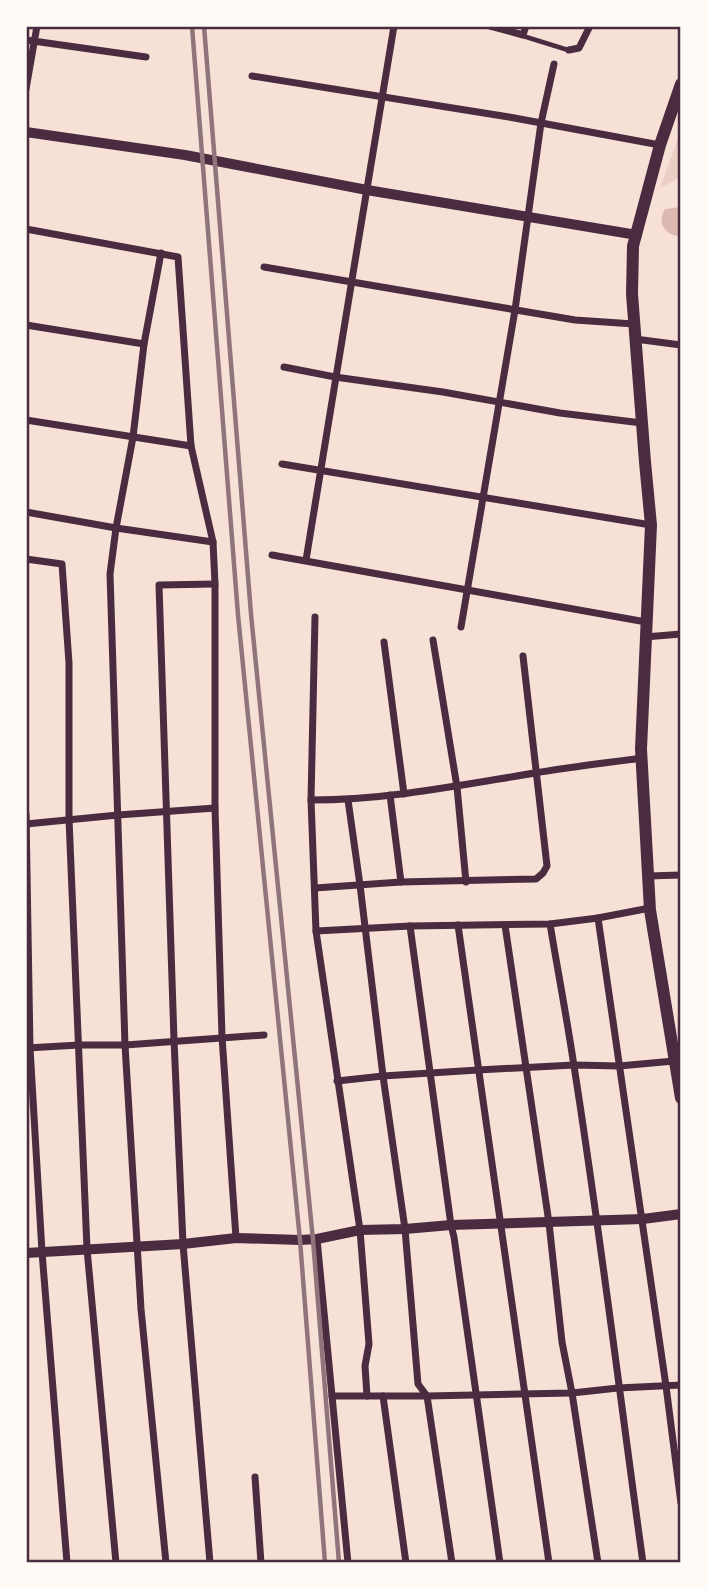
<svg xmlns="http://www.w3.org/2000/svg" width="707" height="1589" font-family="Jost,sans-serif">
<rect width="100%" height="100%" fill="#f7e1d7"/>
<polygon fill="#ebcfc5" points="681,130 681,177 660,188"/>
<path fill="#dcb8b0" d="M681,207V237C666,235 656,224 665,209Z"/>
<g fill="none" stroke-linecap="round" stroke-linejoin="round">
<polyline stroke="#4a2c40" stroke-width="4.5" points="523,36 568,50"/>
<g stroke="#4a2c40" stroke-width="7">
<polyline points="490,26 523,35 526,26"/>
<polyline points="26,40 146,57"/>
<polyline points="569,50 579,48 590,26"/>
<polyline points="252,76 509,117 660,145"/>
<polyline points="26,89 37,26"/>
<polyline points="26,229 178,257 191,446 213,542 215,584 215,808 222,1037 236,1238"/>
<polyline points="161,253 144,344 133,437 116,528 110,574 125,1045 141,1309 166,1563"/>
<polyline points="264,267 575,320 634,324"/>
<polyline points="26,325 144,344"/>
<polyline points="635,339 681,345"/>
<polyline points="284,367 335,377 443,392 560,413 642,423"/>
<polyline points="26,420 191,446"/>
<polyline points="282,464 651,525"/>
<polyline points="26,512 116,528 213,542"/>
<polyline points="272,555 646,622"/>
<polyline points="26,559 62,564 69,663 69,819 87,1249 116,1563"/>
<path d="M306,560C334,382 365,204 394,26"/>
<polyline points="315,617 311,800 316,931 360,1230 369,1344 365,1366 367,1396"/>
<polyline points="461,627 515,310 541,123 554,64"/>
<polyline points="645,637 681,634"/>
<polyline points="433,640 457,787 466,882"/>
<polyline points="384,642 404,794"/>
<polyline points="390,795 401,882"/>
<path d="M311,800C387,800 461,785 535,773C570,767 606,763 642,758"/>
<polyline points="348,800 360,885 383,1076 405,1229 418,1384 427,1396 452,1563"/>
<polyline points="26,814 30,1048 42,1252 67,1563"/>
<polyline points="26,824 118,815 215,808"/>
<polyline points="648,876 681,875"/>
<polyline points="315,888 401,882 536,879 543,873 547,866 523,656"/>
<polyline points="598,918 666,1386 681,1503"/>
<path d="M550,924C558,972 567,1019 574,1066C600,1231 620,1397 643,1563"/>
<polyline points="458,925 549,1563"/>
<polyline points="505,925 549,1223 562,1342 572,1393 598,1563"/>
<polyline points="410,926 451,1225 454,1237 500,1563"/>
<polyline points="316,931 410,926 550,924 598,918 650,908"/>
<polyline points="27,1048 79,1045 125,1045 264,1035"/>
<polyline points="337,1081 383,1076 478,1070 574,1065 619,1066 674,1061"/>
<polyline points="317,1239 348,1563"/>
<polyline points="332,1396 427,1396 572,1393 618,1388 681,1385"/>
<polyline points="383,1396 406,1563"/>
<polyline points="255,1477 261,1563"/>
<polyline points="210,1563 183,1244 174,1040 159,585 215,584"/>
</g>
<g stroke="#4a2c40" stroke-width="10">
<polyline points="26,132 185,155 367,190 637,235"/>
<polyline points="26,1253 183,1244 236,1238 300,1240 317,1239 360,1230 405,1229 451,1225 643,1219 681,1214"/>
</g>
<polyline stroke="#4a2c40" stroke-width="12" points="681,84 660,145 633,246 632,294 645,462 651,525 641,749 650,910 681,1098"/>
<g stroke="#8f747c" stroke-width="4.5">
<polyline points="192,26 238,615 300,1240 325,1563"/>
<polyline points="204,26 251,614 313,1240 339,1563"/>
</g>
</g>
<rect width="707" height="1589" fill="none" stroke="#fffaf5" stroke-width="56"/>
<rect x="28" y="28" width="651" height="1533" fill="none" stroke="#4a2c40" stroke-width="2.5"/>
</svg>
